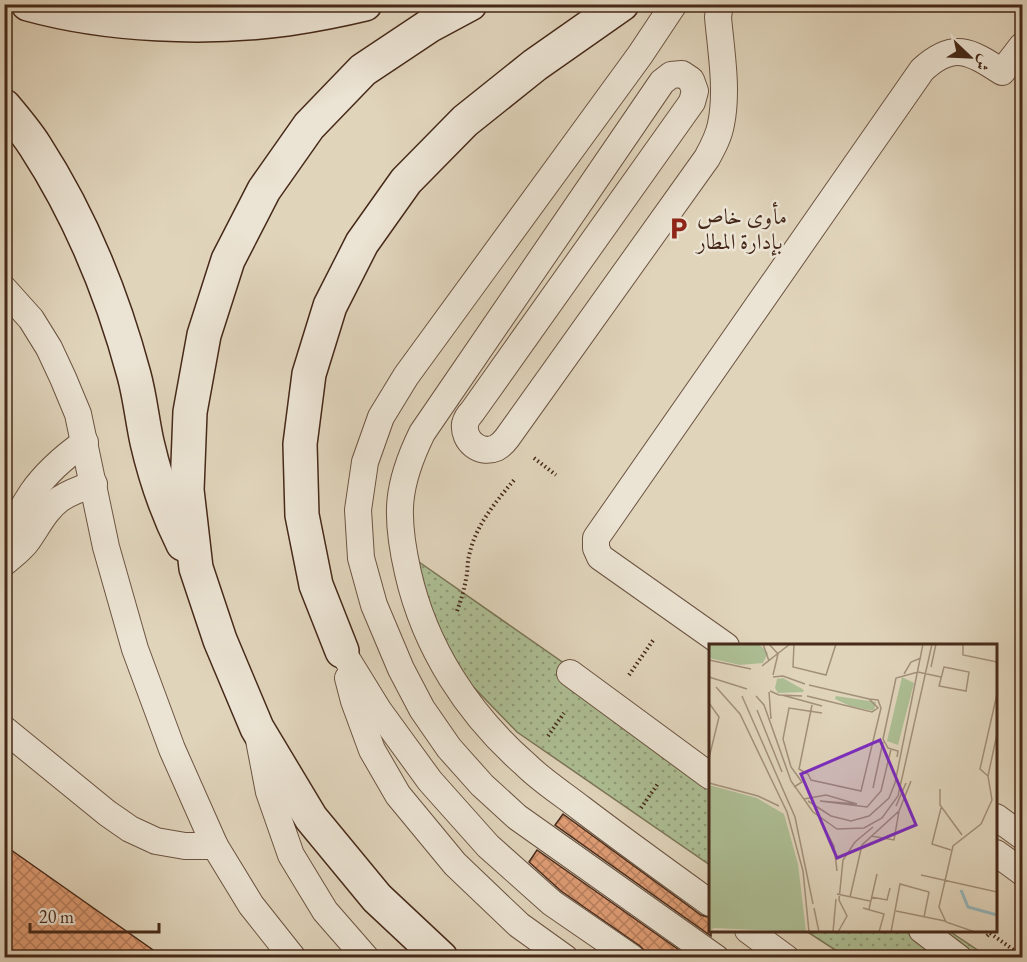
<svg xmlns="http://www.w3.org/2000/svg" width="1027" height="962" font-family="'EB Garamond',Amiri,serif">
<defs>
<pattern id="grass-dots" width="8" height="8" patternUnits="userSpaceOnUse" patternTransform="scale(1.5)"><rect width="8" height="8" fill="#adbe94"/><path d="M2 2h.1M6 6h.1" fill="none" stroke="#8f9a78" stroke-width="1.8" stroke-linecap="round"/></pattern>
<pattern id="building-cross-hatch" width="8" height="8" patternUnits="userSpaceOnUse" patternTransform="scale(1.5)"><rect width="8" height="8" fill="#df9c74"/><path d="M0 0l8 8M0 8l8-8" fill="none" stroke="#b77f5e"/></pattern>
</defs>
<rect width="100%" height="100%" fill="#e0d4bb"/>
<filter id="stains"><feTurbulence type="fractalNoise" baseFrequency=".00333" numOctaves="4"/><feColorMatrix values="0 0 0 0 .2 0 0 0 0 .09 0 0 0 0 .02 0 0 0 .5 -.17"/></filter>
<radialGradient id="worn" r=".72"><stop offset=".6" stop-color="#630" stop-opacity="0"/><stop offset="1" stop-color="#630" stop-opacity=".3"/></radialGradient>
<g fill="url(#grass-dots)" stroke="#7a7456" stroke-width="1.5">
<polygon points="409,555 710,765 710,865 517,732 456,669"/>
<polygon points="806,931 949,931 988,957 846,957"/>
</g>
<g fill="url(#building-cross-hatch)" stroke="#462919" stroke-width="1.5">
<polygon points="563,814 701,915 711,918 711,936 555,825"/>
<polygon points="4,845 163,957 4,957"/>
<polygon points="537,850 689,957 649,957 646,956 645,951 640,946 561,891 529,862"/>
</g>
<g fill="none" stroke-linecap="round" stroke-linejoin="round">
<defs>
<g id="lane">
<polyline points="674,4 640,55 406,376 381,417 365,462 358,510 361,558 374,605 401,669 422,709 449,748 482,785 517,817 716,958"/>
<polyline points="4,289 31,319 49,348 63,378 78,414 106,547 135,649 172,749 215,846 251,905 293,958"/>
<path d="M5,561C15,506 40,474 85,442"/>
<path d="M5,562C13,555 22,549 28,540C38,526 45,510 60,499C70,492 82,488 94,484"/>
<path d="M726,646L600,557L596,548V538L922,70C953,41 970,51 1002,72L1022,46"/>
<polyline points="342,651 379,711 430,781 488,846 552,903 632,958"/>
<polyline points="570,673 710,776"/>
<polyline points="348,678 354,701 372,750 398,795 455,864 519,925 565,958"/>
<polyline points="4,729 107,813 130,829 156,841 185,846 215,846"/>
<polyline points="259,740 269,792 291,855 325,911 366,958"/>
<polyline points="996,817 1022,836"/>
<polyline points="996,853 1022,872"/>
<path d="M710,903C667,872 624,841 582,809C563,794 542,781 525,764C468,714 425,648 408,573C395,516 396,486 422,433L662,82L671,75L682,74L691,80L695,91L692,102L472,412C469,415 466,420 465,424C463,441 480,455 496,448C500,446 504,442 507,438L707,158C713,147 719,136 721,124C728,91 721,51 718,17L720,4"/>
<polyline points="748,930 786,958"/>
<polyline points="922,930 959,958"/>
</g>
<g id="secondary">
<path d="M28,4C108,26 206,30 288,19C314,15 340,10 365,4"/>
<path d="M4,106C15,119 26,132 35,146C81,217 112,293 134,375C140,397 142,419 147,442C155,477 167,512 183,544"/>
<polyline points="342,651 316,585 302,515 300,444 309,374 330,306 362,243 406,181 465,121 535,65 622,4"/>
<polyline points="441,958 377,898 311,818 257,728 220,640 196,568 187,490 190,412 204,335 228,260 264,190 309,126 363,70 429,26 470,4"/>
</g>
</defs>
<use href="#lane" stroke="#6c5442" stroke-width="28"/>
<use href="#secondary" stroke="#462919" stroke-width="36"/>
<g stroke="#462919" stroke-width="4" stroke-dasharray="1.5 3" stroke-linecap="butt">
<polyline points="534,458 556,475"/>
<path d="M457,611C461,600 464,590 466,579C468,571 467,563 469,556C475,526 495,503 514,480"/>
<polyline points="629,675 654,639"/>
<polyline points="548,736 564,713"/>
<polyline points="641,808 659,782"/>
<polyline points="987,936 990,933 1022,956"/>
</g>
<use href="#lane" stroke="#ebe3d3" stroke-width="26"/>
<use href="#secondary" stroke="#ebe3d3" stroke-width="33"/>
</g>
<defs>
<symbol id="parking-bare" viewBox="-9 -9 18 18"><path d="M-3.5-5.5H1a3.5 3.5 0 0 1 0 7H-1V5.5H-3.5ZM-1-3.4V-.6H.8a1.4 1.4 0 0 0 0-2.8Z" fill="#8f2418" stroke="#ebe3d3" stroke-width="2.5" paint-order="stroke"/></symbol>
</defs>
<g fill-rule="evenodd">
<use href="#parking-bare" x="662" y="212" width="33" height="33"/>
</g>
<g text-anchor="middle" stroke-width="5" stroke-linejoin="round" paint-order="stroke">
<g font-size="22" fill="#462919" stroke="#ebe3d3" text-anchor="start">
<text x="697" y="224">مأوى خاص<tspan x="697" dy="25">بإدارة المطار</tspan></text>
</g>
</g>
<g transform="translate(709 644)">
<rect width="288" height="288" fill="#e0d4bb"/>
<path d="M0,0H50L59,9L54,19L31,21L0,14ZM193,33L205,39L189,101L178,97ZM74,34L95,46L94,48L69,49L66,44L68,35ZM127,52L167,58L165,67L141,62L126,55ZM0,141L48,154L75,170L89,220L97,288L5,284L0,287Z" fill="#adbe94"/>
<path fill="none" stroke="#97b6ba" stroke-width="3" d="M252,246L259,263L288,271"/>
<path fill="none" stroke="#a2907a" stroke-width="1.5" d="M54,0L60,17M60,0L69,10L64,31M85,0L84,23L117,31L127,0M254,0V11L288,18M0,16L42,25M53,22L81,0M222,23L227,0M235,23L260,28L257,47L230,42ZM195,30L202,18L212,14M0,33L38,45M64,33L74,32L96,40M7,43L31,70L78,168L94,227L100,288M61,47L70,51L93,52M60,48L62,75M73,51L113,62M33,52L86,173L104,260M47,52L55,61L82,137L104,168L128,185L155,184L173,174L189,152L223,0M98,52L163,68L169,64L160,55L100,41M0,59L10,73L0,114M103,61L90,125L99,130L102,136L152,147L172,64L169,56L160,55M48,66L73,128M188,113L189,107L179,104L174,95L187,34L209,28L232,33M279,132L271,125L288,50M0,139L49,152L70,162M85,143L93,138L82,123L74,95L80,64L113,69M164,144L174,98M231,145V161L253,191M95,155L117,151L148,160L111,157L158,163L172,147L182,105M99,157L122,172L142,177L160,172L180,154L186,139L214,0M187,162L197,139M232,164L223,200L242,206M112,178L125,202L128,227M162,192L185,196L190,167M212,231L288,248M128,250L161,257M141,253L153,201L190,167L202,137M162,253L178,256L181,244M105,264L110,288M154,264L175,270L170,288M160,265L168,230M187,267L236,277M124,288L127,255M129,288L138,272L130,256L134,216L146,198L164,183M182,288L191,240L220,248L215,273M266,288L237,278L230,263L244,202L272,180L283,156L279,132L288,90"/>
<path fill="#7b2cbf" fill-opacity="0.15" stroke="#7b2cbf" stroke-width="3" d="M171,96L207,181L128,214L92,130Z"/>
<rect width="288" height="288" fill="none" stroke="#462919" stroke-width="3"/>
</g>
<rect width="1027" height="962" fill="none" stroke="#e0d4bb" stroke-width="24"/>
<rect x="6" y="6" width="1015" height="950" fill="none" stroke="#462919" stroke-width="3"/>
<rect x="12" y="12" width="1003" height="938" fill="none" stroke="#462919" stroke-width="1.5"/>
<g transform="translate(970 57) rotate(113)" stroke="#ebe3d3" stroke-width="4.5" paint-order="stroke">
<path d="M0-4.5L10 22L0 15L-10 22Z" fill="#462919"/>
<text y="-9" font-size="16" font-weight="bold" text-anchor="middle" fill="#462919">ش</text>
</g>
<path d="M30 923v9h129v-9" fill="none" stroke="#462919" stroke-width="3"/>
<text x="39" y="923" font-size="18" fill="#462919" stroke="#ebe3d3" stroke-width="4.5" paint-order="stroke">20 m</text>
<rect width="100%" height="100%" filter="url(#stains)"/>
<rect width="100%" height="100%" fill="url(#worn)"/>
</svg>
